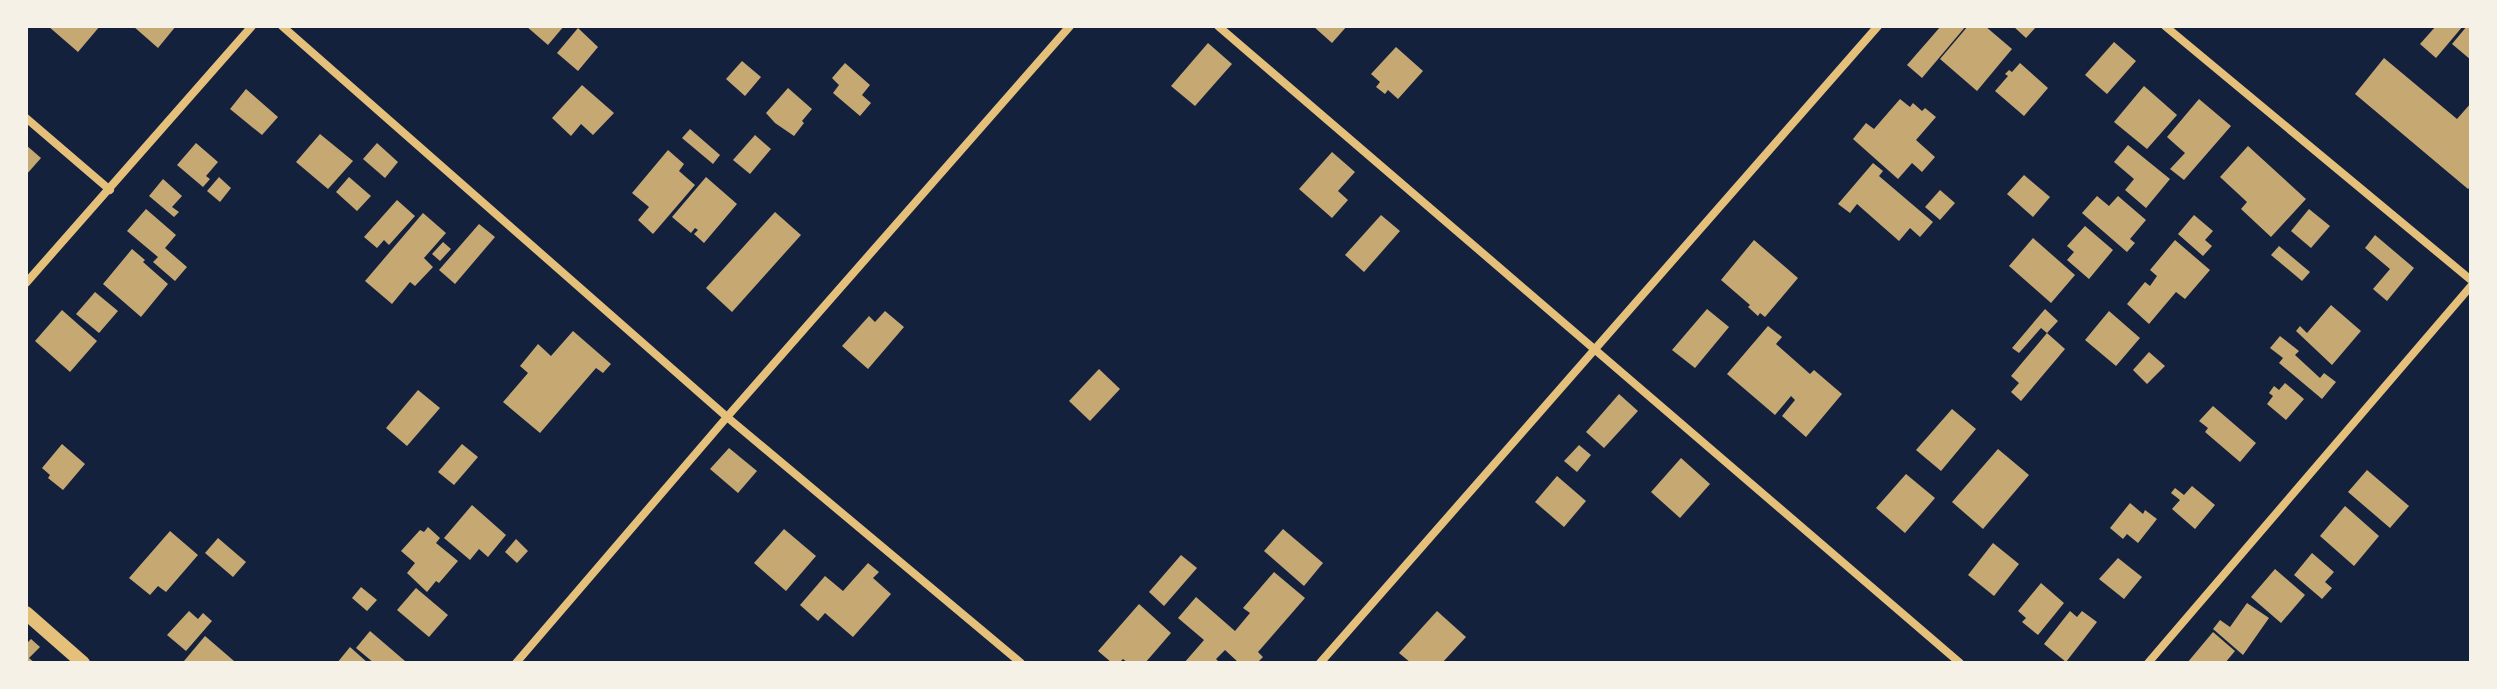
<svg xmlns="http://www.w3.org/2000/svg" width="2497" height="689" font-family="Manrope,sans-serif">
<rect width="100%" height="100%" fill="#14213d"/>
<g fill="#c6a872">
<polygon points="48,26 100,26 78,52"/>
<polygon points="133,26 176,26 158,48"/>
<polygon points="526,26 564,26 548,45"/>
<polygon points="1313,26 1347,26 1332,43"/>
<polygon points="1941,26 1966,26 1922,78 1907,65"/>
<polygon points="1968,26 1985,26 2012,49 1977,91 1940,59"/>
<polygon points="2013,26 2037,26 2026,38"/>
<polygon points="2436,26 2463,26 2436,58 2420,44"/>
<polygon points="2467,26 2471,26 2471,60 2452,44"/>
<polygon points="578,28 598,47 578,71 557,53"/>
<polygon points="2114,42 2136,61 2107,94 2085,75"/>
<polygon points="1208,43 1232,64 1195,106 1171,86"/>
<polygon points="1396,47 1423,71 1398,99 1388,90 1385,94 1376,87 1380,82 1371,74"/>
<polygon points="2384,58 2457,119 2471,103 2471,186 2468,189 2355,94"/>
<polygon points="742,61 761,77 745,96 726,79"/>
<polygon points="845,63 870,85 862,95 871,103 860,116 833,93 839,85 832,78"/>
<polygon points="2020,63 2048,88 2024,116 1995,91 2008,76 2005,74 2009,70 2012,72"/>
<polygon points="582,85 614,113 593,135 581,124 571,136 552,118"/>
<polygon points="2144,86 2177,115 2147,149 2114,122"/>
<polygon points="788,88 812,109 802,121 804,123 794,136 775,123 766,113"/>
<polygon points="246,89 278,117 262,135 230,109"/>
<polygon points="1900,99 1910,107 1913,103 1922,111 1925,108 1936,117 1916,140 1935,157 1922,172 1912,163 1898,179 1853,139 1866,123 1874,129"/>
<polygon points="2199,99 2231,126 2184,180 2170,169 2185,153 2167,137"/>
<polygon points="690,129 720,155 713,164 682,138"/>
<polygon points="320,134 353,161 328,189 296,162"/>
<polygon points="755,135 771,149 750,174 733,160"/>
<polygon points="196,143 218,162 206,176 210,179 203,187 177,165"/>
<polygon points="377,143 398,162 385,178 363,159"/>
<polygon points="26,145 41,158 26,175"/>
<polygon points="2128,145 2170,179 2146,208 2125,190 2134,179 2114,162"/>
<polygon points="2248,146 2306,199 2271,237 2241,209 2247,202 2220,177"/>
<polygon points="668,150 684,164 679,171 695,185 653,234 638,220 649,207 632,193"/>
<polygon points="1332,152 1355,172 1338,191 1348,200 1332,218 1299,189"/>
<polygon points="1873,163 1883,171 1879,176 1933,222 1920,237 1910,228 1899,241 1857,204 1850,213 1838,204"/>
<polygon points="2024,175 2050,197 2033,217 2007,194"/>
<polygon points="219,177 231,188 220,202 207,191"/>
<polygon points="349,177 371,196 357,211 336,192"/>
<polygon points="706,177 737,204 704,243 694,234 698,230 695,228 691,233 672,217"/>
<polygon points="163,179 182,196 172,207 179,212 174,217 149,196"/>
<polygon points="1940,190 1955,203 1940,220 1925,207"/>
<polygon points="2097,196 2109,206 2118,196 2146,220 2130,239 2135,243 2127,252 2082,213"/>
<polygon points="397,200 415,216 389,245 384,240 377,248 364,237"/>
<polygon points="146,209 176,235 165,248 187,267 175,281 153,262 158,257 127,231"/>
<polygon points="2309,209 2330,226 2311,248 2291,231"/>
<polygon points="775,212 801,235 732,312 706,288"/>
<polygon points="423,213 446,233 424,258 433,267 415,286 410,282 392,304 365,281"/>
<polygon points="1381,215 1400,231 1364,272 1345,255"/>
<polygon points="2194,215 2213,231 2205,240 2212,246 2203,256 2178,234"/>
<polygon points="479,224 495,237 455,284 439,270"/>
<polygon points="2085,226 2113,250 2089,279 2067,260 2074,252 2067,246"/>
<polygon points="2375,235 2414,268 2387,301 2373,289 2390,269 2365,248"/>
<polygon points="2033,238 2075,275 2051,303 2009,266"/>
<polygon points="1754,240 1798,278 1765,317 1760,313 1758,316 1748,307 1750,305 1721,280"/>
<polygon points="2175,240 2210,270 2185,299 2176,292 2149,324 2127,304 2145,282 2150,286 2157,276 2150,270"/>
<polygon points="443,242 451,249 440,261 432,254"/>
<polygon points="2279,246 2310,272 2302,281 2271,255"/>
<polygon points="132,249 145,260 143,262 168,284 141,317 103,284"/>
<polygon points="95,292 118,311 99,333 76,314"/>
<polygon points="2331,305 2361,331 2332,365 2296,331 2300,326 2307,333"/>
<polygon points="1707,309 1729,327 1695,368 1672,350"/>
<polygon points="2045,309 2058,321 2047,333 2041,328 2019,353 2012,348"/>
<polygon points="62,310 97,341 70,372 35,341"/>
<polygon points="885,311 904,327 868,369 842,346 869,316 875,322"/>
<polygon points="2109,311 2140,338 2116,366 2085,340"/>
<polygon points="1768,326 1782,337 1776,344 1810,374 1814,370 1842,394 1806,437 1782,416 1795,400 1791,396 1775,415 1727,374"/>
<polygon points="573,331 611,364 603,373 596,368 540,433 503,402 528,373 520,366 538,344 551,356"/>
<polygon points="2047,333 2065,349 2021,401 2011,392 2019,383 2011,376"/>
<polygon points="2280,336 2299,351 2295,355 2320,378 2324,373 2336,382 2322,399 2279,363 2283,358 2270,348"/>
<polygon points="2149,352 2165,366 2147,384 2133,370"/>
<polygon points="1099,369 1120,389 1090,421 1069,401"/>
<polygon points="2285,383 2304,399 2286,420 2267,404 2273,396 2269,393 2274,386 2279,390"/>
<polygon points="418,390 440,408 407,446 386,428"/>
<polygon points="1619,394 1638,411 1604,448 1586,432"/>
<polygon points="2213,406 2256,443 2240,462 2205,432 2208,428 2199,421"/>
<polygon points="1952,409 1976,429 1941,471 1916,450"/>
<polygon points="62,444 85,464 63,490 48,478 50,475 42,468"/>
<polygon points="462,444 478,457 454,485 438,472"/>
<polygon points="1579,445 1591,455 1577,472 1564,461"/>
<polygon points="729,448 757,471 738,493 710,469"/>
<polygon points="1998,449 2029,475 1983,529 1952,502"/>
<polygon points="1681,458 1710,484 1680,518 1651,492"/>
<polygon points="2367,470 2409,506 2390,528 2348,492"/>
<polygon points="1906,474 1935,498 1905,533 1876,508"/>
<polygon points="1557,476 1586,501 1564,527 1535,502"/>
<polygon points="2192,486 2215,505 2195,529 2172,509 2180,500 2171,493 2175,488 2184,495"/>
<polygon points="2130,503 2143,514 2145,510 2157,519 2138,543 2127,534 2123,539 2110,528"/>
<polygon points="472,505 506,535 488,557 479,549 470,560 444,538"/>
<polygon points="2345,506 2379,536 2354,566 2320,536"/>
<polygon points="428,527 440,538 436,543 458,561 439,583 436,581 427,592 407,573 415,563 401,551 420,530 424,532"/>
<polygon points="784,529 816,556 786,591 754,563"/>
<polygon points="1283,529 1323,563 1304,586 1264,551"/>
<polygon points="170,531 198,555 166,592 158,586 150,595 129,578"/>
<polygon points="218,538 246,562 233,577 205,553"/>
<polygon points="516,539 528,551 517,563 505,552"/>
<polygon points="1993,543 2019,564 1994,596 1968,575"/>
<polygon points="2312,553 2334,572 2325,582 2332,588 2322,599 2294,575"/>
<polygon points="1181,555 1197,568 1164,606 1149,592"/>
<polygon points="2118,558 2142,577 2124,599 2099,579"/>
<polygon points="868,563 879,572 873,578 891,594 853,637 825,613 818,621 800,605 825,576 843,591"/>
<polygon points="2275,569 2305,595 2281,623 2251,597"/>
<polygon points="1274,572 1305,598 1258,652 1263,657 1257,663 1239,663 1225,650 1216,659 1220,663 1184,663 1204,640 1178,618 1196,597 1235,631 1250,613 1243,608"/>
<polygon points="2041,583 2064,603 2038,635 2022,622 2026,618 2018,611"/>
<polygon points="361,587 377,600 367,611 352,598"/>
<polygon points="416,588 448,615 429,637 397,610"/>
<polygon points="2247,603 2269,618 2243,655 2213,629 2220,620 2230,627"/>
<polygon points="1139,604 1171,633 1145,663 1128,663 1123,659 1119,663 1112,663 1098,651"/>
<polygon points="189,611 198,619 203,613 212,621 186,651 167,635"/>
<polygon points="1437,611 1466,637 1442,663 1411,663 1399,653"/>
<polygon points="2070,611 2077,617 2082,611 2097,622 2066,662 2044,644"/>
<polygon points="370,631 405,661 403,663 374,663 356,648"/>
<polygon points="2213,632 2235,651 2225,663 2187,663"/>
<polygon points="205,636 234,661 232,663 187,663 184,661"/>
<polygon points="31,639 40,647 29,658 35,663 26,663 26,644"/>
<polygon points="350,647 368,663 337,663"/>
</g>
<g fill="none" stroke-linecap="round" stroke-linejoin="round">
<g stroke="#e5c07b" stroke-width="8">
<polyline points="282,26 727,417 1021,663"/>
<polyline points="1218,26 1960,663"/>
<polyline points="2165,26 2471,280"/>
<polyline points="26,118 110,190"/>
<polyline points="26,283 252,26"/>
<polyline points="516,663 727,417 1070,26"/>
<polyline points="1320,663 1878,26"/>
<polyline points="2148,663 2471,286"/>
</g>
<polyline stroke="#e5c07b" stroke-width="14" points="26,613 83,663"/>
</g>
<rect width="2497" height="689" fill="none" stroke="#f6f1e7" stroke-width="56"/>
</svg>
